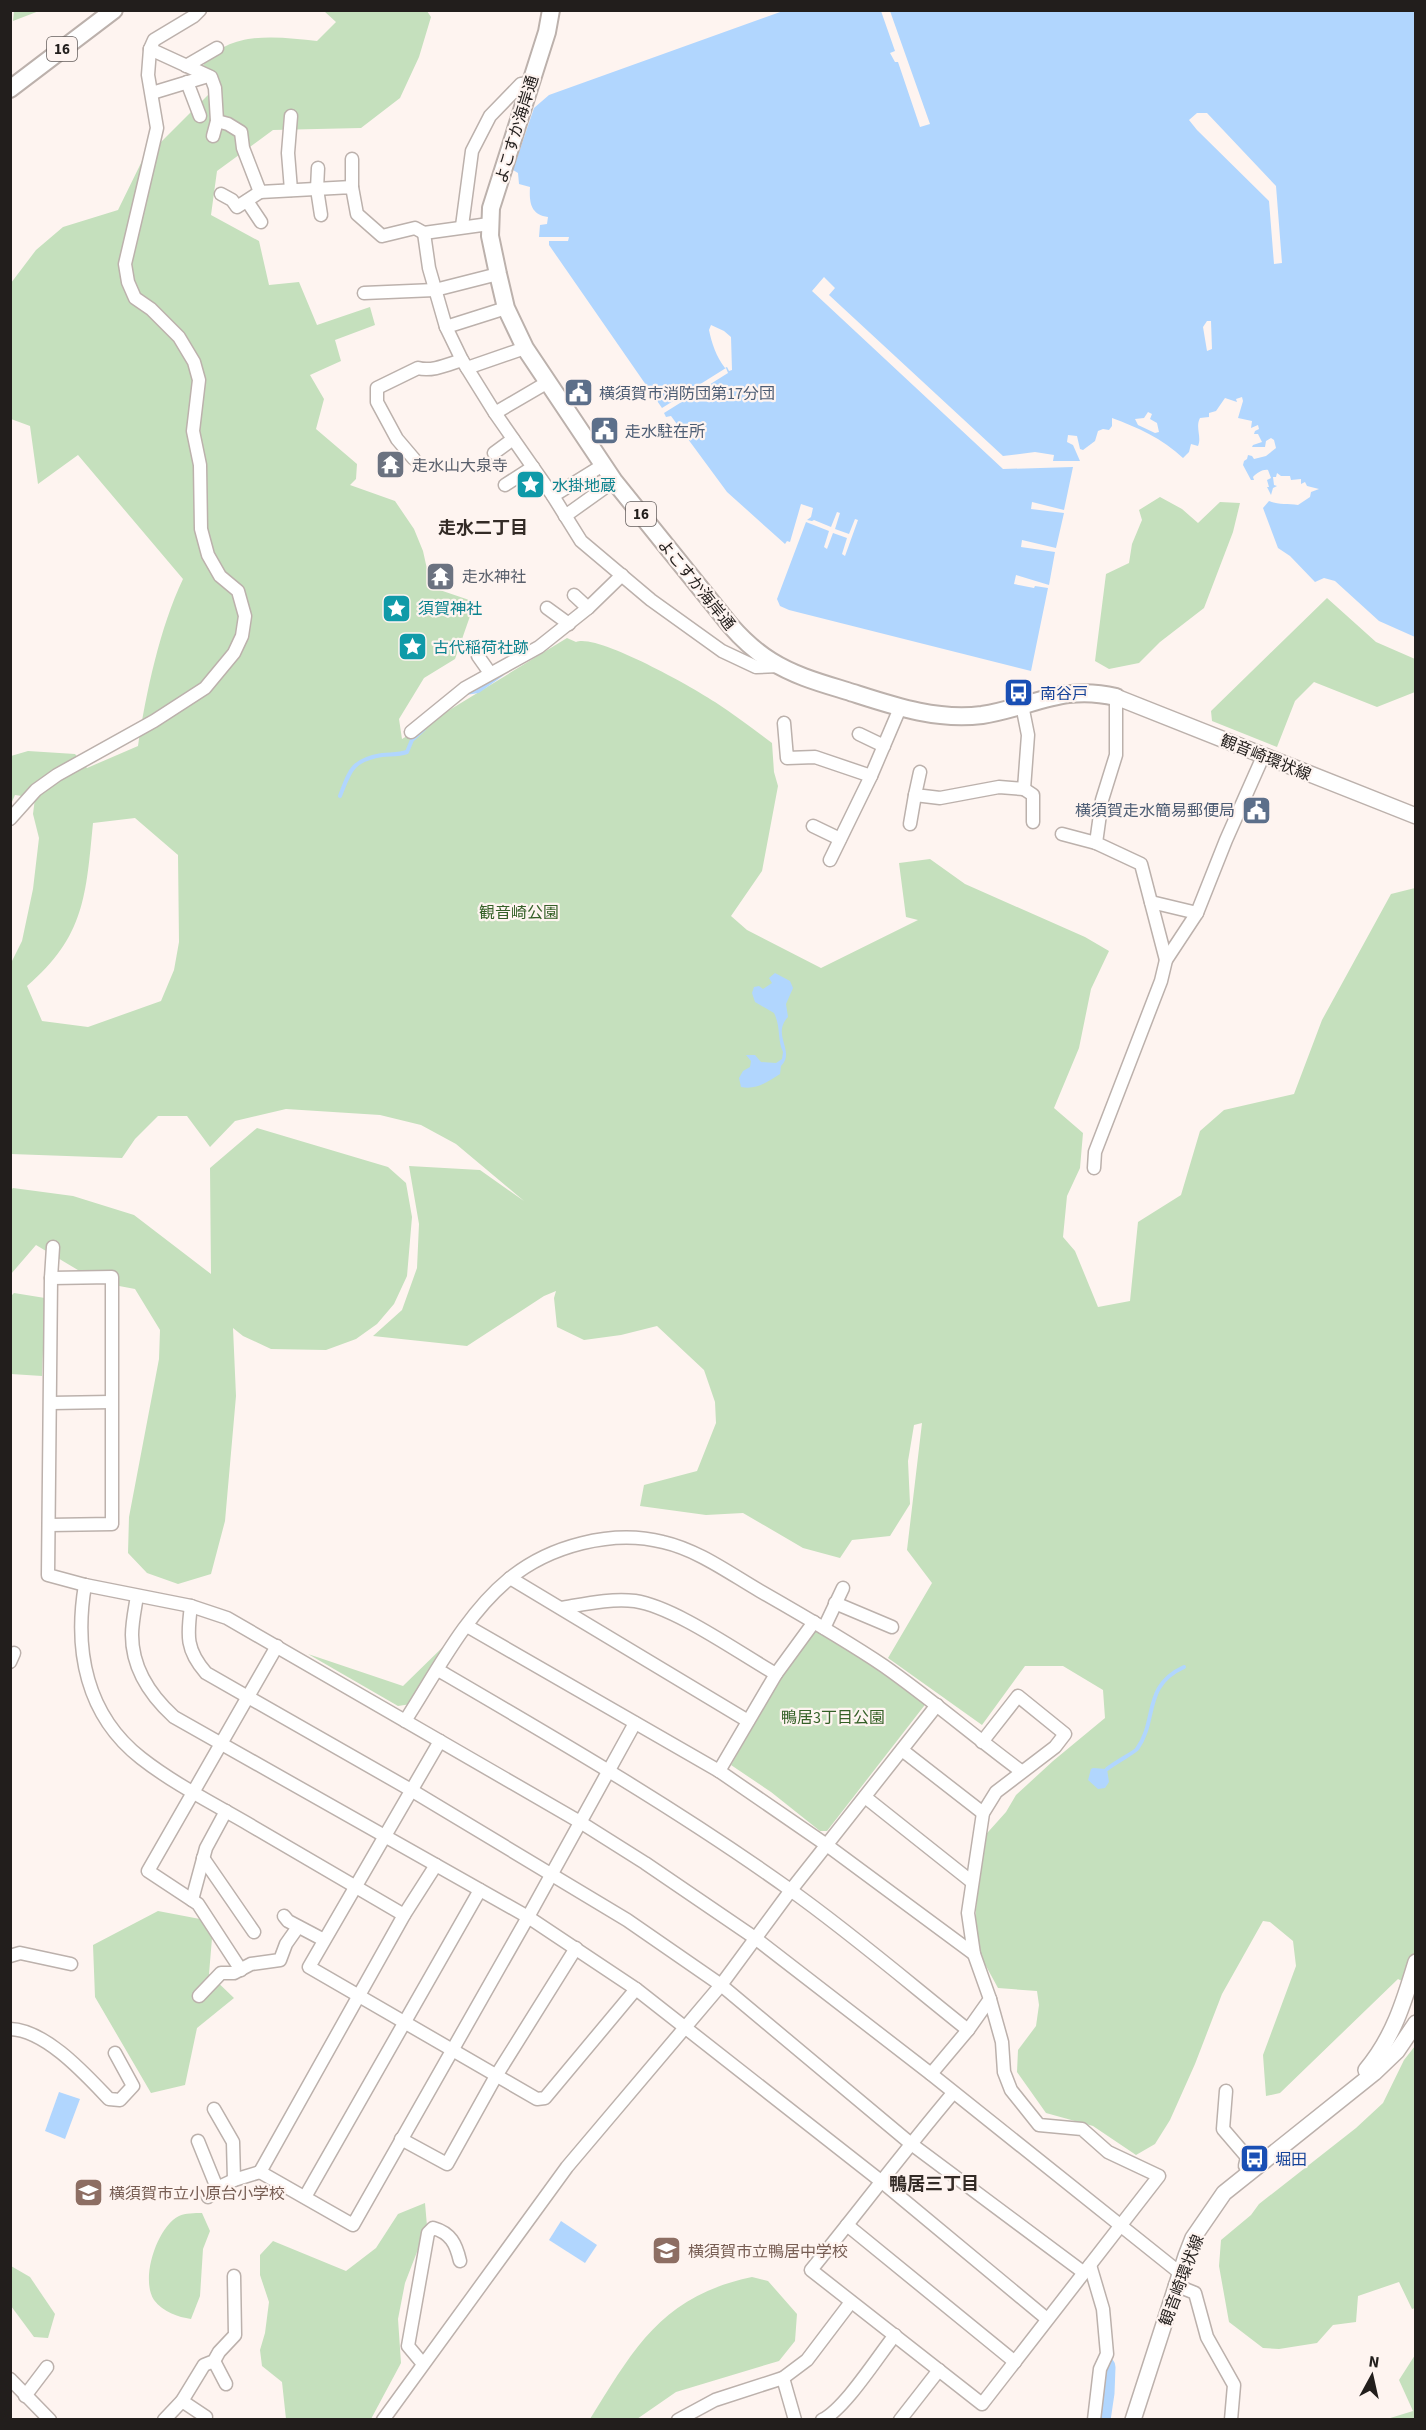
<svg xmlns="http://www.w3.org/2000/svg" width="1426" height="2430" font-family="'Source Sans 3','Noto Sans JP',sans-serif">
<rect width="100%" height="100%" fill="#fef4f0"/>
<g fill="#c5e0bd" fill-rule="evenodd">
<polygon points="14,11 14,10 39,11 13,21"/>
<path d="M324,11H427L431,17L419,57L400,98L361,128L273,130L217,171L211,215L259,241L269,285L299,282L317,325L370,307L375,325L335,340L341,361L310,375L324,399L316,429L357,464L356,479L350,485L395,501L414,529L423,551L431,587L475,602L455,659L424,678L399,719L402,739L567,638L576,642C597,633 694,688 715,702C735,715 753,729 772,743L774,772L778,786L762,871L731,916L747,930L821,968L918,920L906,917L899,863L930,859L965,884L1085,937L1109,951L1091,989L1079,1048L1054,1108L1083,1133L1080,1168L1067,1196L1063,1237L1075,1251L1098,1307L1130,1301L1138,1222L1181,1195L1200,1131L1224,1110L1294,1094L1322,1020L1391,894L1415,888V1988L1398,1979L1280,2093L1266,2096L1263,2055L1296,1966L1293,1941L1270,1922L1263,1921L1222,1994L1195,2064L1170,2120L1155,2144L1136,2155L1093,2126L1046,2113L1017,2072L1018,2050L1036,2026L1039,2005L1037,1991L998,1988L974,1944L980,1841L1006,1812L1016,1795L1053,1761L1105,1718L1103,1690L1063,1666H1025L982,1725L888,1658L932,1583L907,1550L922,1423L914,1425L908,1461L910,1504L890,1536L852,1540L840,1558L803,1548L743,1513L706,1515L640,1506L644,1485L697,1471L716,1423L715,1402L704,1370L657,1326L621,1335L584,1340L557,1327L554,1298L556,1291L544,1296L467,1346L373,1336L402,1310L417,1268L419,1224L409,1166L480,1170L524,1201L456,1144L421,1125L380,1115L286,1109L235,1121L210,1147L187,1116H158L135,1139L122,1158L11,1154V963L22,941L33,889L39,838L33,814L35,798L15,795L11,804V756L28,751L75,754L87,768L138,746C146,693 160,627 183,579L78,455L38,484L30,426L11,419V283L36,250L63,227L118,210L142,161L212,91L202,67C228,29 278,37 317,41L336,22ZM135,818L178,855L179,942L174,970L161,1001L88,1027L42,1021L27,986C85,937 86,894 93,823Z"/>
<polygon points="1160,497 1182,509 1198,523 1220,502 1240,503 1233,532 1204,608 1160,642 1139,663 1109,669 1095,661 1106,574 1129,563 1132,544 1142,520 1139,510"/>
<polygon points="1327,598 1376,642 1415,659 1415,692 1377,707 1314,682 1295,701 1277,747 1212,721 1211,711"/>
<polygon points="257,1128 388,1167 406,1183 412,1217 407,1276 394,1304 377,1324 356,1339 326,1350 271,1349 243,1336 233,1328 236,1396 225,1521 211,1574 178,1584 147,1573 128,1553 129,1517 159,1359 160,1330 135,1289 98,1282 36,1245 11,1274 10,1191 13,1188 73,1196 134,1215 211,1274 210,1168"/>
<polygon points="14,1293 45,1298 42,1376 11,1374 11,1296"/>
<polygon points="814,1627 886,1674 924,1701 924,1706 827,1831 820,1831 771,1792 731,1765 809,1628"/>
<polygon points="447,1643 411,1704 398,1706 308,1654 403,1686"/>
<polygon points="158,1911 200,1919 212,1938 209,1974 234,1998 197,2028 185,2085 151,2093 95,1997 93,1945"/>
<polygon points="1415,2046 1415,2308 1412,2309 1399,2282 1358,2296 1356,2322 1333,2325 1317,2343 1279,2349 1263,2348 1229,2322 1219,2266 1221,2240 1251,2215 1259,2204 1356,2128 1383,2103 1404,2060"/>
<polygon points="425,2203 427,2226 405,2283 398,2319 401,2363 371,2419 286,2419 282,2382 262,2366 260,2350 265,2333 269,2302 260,2275 260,2255 273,2241 346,2271 376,2248 398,2214"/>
<path d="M202,2213L210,2231L203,2249L200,2296L191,2319C178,2317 163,2312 154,2300C140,2279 157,2227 179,2216C185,2213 195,2213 202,2213Z"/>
<polygon points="11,2266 30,2277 55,2314 48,2338 34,2337 11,2306"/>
<path d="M752,2277L768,2281L797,2314L795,2341L779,2361L676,2392L637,2419H590C635,2347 662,2296 752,2277Z"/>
<polygon points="1415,2355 1415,2419 1387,2419 1413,2411 1399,2380"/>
</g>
<g fill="#b1d6fe" fill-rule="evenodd">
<path d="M783,11H881L895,51L890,53L895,62H898L920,127L930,124L890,11H1415V637L1379,621L1335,581L1324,578L1315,582L1290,556L1278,548L1263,508L1269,501C1279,505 1288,503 1298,505L1310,497L1311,492L1319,489L1307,486L1305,482L1301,484V479L1291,480L1290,476H1281L1277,473L1276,477H1273L1274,485L1277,486L1273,488L1271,495L1267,487H1269L1267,480L1271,478L1268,470C1263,469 1257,473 1253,477L1254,480H1251L1243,465L1244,461L1247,459L1248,455L1252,456L1254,459L1266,456L1276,448L1274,440L1271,438L1266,441L1265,447H1252L1253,445L1262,442L1258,434H1254L1255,431L1259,429L1258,425L1251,428L1252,421L1238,418L1243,401L1242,397L1236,399L1237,402L1225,398L1216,411L1209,413V417L1200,418C1195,427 1202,437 1198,446L1191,444L1189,452L1183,458C1163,439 1137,427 1112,418V426L1109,430L1103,429L1098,431L1095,441L1083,450L1080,449L1077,436L1068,435L1067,442L1073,445L1080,461H1053L1054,455L1035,452L1003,456L829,295L835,288L824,277L812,291L1003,469L1073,467L1064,510L1032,502L1031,509L1064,513L1056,548L1022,540L1021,547L1055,552L1049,585L1016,575L1014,584L1034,588L1035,586L1048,588L1031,671L789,610L780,606L777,599L806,522L829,531L824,547L827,549L833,533L847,538L842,554L845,556L858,520L855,519L849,534L835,529L840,513L837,512L831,527L814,520L812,521L807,520L811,517L813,508L801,504L790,542L787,541L785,544L727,492L671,416L666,417L664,413L728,373L726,368L662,408L549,245V241H568L569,237H539L540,225L547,224L548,217C531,215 529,203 530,187L519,184L518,173L513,170L534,108L549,95ZM711,325L724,331L731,337L732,370L729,371L727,367L725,368C716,356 712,344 709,330ZM1148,412L1152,414L1150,419L1157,423L1159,432L1155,433L1138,425L1135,419L1144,418Z"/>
<path d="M775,973L790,981L793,988L786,1004L788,1017C771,1035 796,1051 781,1066L780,1074C767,1082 757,1090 741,1087L739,1078L743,1071L750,1067L751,1061L746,1055H755L761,1062L776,1063L782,1059L783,1052C777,1039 781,1027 774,1013L755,1002L752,993L754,987L759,986L763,989L772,983L769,978Z"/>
<polygon points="1093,1768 1107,1769 1109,1782 1105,1788 1098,1789 1088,1780 1091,1769"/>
<polygon points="59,2092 80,2099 65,2139 45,2131"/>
<polygon points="561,2221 597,2245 585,2263 549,2240"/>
</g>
<g fill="#fef4f0">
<polygon points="1197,113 1207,113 1276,186 1282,263 1274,264 1269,201 1197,130 1189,120"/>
<polygon points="1207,321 1211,321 1212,349 1207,351 1203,327"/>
</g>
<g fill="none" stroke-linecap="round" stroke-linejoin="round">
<g stroke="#b1d6fe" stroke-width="4">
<polyline points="466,693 478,691 502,674"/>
<path d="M340,796C350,770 352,760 382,755C391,754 398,755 407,752L412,740L424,729"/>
<path d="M1107,1769C1114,1763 1135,1752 1137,1749C1158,1720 1142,1686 1184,1667"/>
</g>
<polyline stroke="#b1d6fe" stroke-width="21" points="1100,2420 1104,2393 1105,2367"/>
<defs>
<g id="minor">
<polyline points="150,49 211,77 215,88 217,121 228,124 241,132 243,148 260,192 352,187 357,214 382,236 415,228 424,233"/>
<polyline points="186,66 217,48"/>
<polyline points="187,82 200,116"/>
<polyline points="152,93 208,76"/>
<polyline points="291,116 288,153 291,190"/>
<polyline points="213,136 217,121"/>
<polyline points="352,159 352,187"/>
<polyline points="318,168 317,189 321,215"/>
<polyline points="221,194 232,200 237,207 260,192"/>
<polyline points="247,201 261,222"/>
<polyline points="489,224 424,233 429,268 446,327 462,360 495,413 553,496 581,541 651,600 722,651 756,667 779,666"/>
<polyline points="462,226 472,151 490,116 521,84 530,83"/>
<polyline points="364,293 435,290 498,274"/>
<polyline points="446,327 506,308"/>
<polyline points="467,368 525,348"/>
<polyline points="495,413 548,382"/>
<polyline points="494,453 513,439"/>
<path d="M414,459L397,439L377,402V388L418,368C432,372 449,364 462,360"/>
<polyline points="505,485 533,467"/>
<polyline points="553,496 603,465"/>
<polyline points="565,516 614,481"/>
<polyline points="574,595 588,608"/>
<polyline points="547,608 569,624"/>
<polyline points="478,656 490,673"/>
<polyline points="1116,697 1116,755 1102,800 1096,843 1141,864 1166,960"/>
<polyline points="784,723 787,758 815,757 871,776"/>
<polyline points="411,732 465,688 539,647 588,608 622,575"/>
<polyline points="859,734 884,746"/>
<polyline points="920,772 915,795 940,798 999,787 1024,789 1028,735 1022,705"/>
<polyline points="1024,789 1033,795 1033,822"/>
<polyline points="10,819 36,790 57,775 154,721 205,688 234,653 242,636 245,616 238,591 220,576 208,555 201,529 200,465 193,431 199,380 194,362 179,337 151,309 135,298 128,282 125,264 157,128 148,75 150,49 154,40 194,16 200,10"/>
<polyline points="910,824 915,795"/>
<polyline points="813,826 840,839"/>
<polyline points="1062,834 1096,843"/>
<polyline points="830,860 871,776 900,708"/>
<polyline points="1151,902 1197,913"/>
<polyline points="1094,1168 1095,1152 1161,981 1166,960 1197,913 1226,840 1261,761"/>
<polyline points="53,1247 51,1278 48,1575 85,1585 191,1606 227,1618 580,1822 645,1863 755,1938 931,2074 1180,2273"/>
<polyline points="51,1403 111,1402"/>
<polyline points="49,1525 112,1524 112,1277 51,1278"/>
<polyline points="510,1578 748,1721"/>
<path d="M85,1585C74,1650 86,1715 141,1758C174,1784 214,1804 250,1825C301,1855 352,1885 404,1915"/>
<path d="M137,1596C135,1609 132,1622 132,1635C132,1668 151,1696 174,1717L528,1917L636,1989L882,2182L1047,2319"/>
<polyline points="835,1603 892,1627"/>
<path d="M191,1606C187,1636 186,1650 206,1673L411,1790L627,1920L721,1985L910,2143L1083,2272"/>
<path d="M561,1608C585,1604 611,1598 635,1601C675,1607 739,1653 776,1674"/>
<polyline points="467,1626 719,1771 828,1846 974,1954"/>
<polyline points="824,1628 843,1588"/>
<polyline points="10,1662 14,1653"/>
<path d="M438,1670C558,1740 677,1809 789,1889C851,1933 909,1983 968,2030"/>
<path d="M405,1721C436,1673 465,1615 509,1579C549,1546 612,1529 663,1542C698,1550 729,1573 760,1591C802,1615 844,1639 884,1666C931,1699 975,1737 1021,1771"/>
<polyline points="440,1741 309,1967 537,2099 545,2098 636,1989"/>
<polyline points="902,1750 983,1813"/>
<polyline points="719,1771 776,1674 814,1622"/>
<polyline points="865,1797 972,1882"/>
<polyline points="203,1858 254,1932"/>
<polyline points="436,1865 404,1915 260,2172 353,2225 528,1917 635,1723"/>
<polyline points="192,1900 206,1848 226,1811"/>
<polyline points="284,1916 288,1921 324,1940"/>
<polyline points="10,1956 20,1953 71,1964"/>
<polyline points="241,1970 198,1904 148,1871 277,1646"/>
<polyline points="199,1996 221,1973 234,1973 251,1964 280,1960 286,1944 298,1927"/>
<path d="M10,2029C46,2030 86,2075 109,2099L120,2100L133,2086L115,2053"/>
<polyline points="931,2074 968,2030 990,1999 974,1954 968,1913 983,1813 996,1792 1055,1747 1065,1734 1018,1696 982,1742"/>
<polyline points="1226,2091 1223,2129 1247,2157 1245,2166 1250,2172"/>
<path d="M953,2093C904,2151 859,2211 811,2270L982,2404L1159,2176L1108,2152L1082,2129L1039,2125L1011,2090L1004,2072L1002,2042L990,1999"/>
<polyline points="214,2109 233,2142 234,2180"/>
<polyline points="401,2139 447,2164 496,2076 576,1948"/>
<polyline points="198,2141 217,2188 234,2180 260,2172"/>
<polyline points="208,2197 217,2188"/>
<polyline points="305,2197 480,1890"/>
<polyline points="847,2225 1015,2362"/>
<polyline points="1090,2265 1103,2309 1107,2354 1100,2369 1094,2420"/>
<polyline points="1175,2285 1195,2293 1207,2337 1234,2385 1231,2420"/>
<polyline points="214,2361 226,2384"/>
<path d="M423,2364L408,2346L428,2233L433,2228C451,2233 456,2244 460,2261"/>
<polyline points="783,2378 795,2420"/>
<polyline points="10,2379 50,2420"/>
<polyline points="25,2396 47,2367"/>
<polyline points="182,2401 206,2417"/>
<polyline points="164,2420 182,2401 204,2365 214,2361 219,2352 235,2335 234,2276"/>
<polyline points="383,2420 567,2167 721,1985 791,1890 937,1705"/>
<polyline points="678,2420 715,2400 783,2378 807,2360 851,2302"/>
<path d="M822,2420C845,2409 878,2356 895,2335"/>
<polyline points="900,2420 939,2370"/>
</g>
<g id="major">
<polyline points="1116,697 1416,816"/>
<path d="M1366,2070C1393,2038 1404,2002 1416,1962"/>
<polyline points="1133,2420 1186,2256 1193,2238 1224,2193 1374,2073 1397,2051 1416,2023"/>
</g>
<g id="highway">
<path d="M551,10L547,32L491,208L490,236L498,274L506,308L525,348L614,481L730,625C742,639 755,651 771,661C795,676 821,683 847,691C891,705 935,721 982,715C1033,707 1062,684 1116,697"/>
<polyline points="10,89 114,10"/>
</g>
</defs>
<use href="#minor" stroke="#bcb1ac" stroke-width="15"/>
<use href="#major" stroke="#bcb1ac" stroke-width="18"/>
<use href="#highway" stroke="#bcb1ac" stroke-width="20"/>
<use href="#minor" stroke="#fff" stroke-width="12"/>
<use href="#major" stroke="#fff" stroke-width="15"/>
<use href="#highway" stroke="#fff" stroke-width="16"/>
</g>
<defs>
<symbol id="civic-square" viewBox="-11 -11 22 22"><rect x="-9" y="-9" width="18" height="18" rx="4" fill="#5c6f8a" stroke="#fef4f0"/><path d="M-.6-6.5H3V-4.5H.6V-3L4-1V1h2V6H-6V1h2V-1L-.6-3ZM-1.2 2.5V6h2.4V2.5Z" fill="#fff"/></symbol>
<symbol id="temple-square" viewBox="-11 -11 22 22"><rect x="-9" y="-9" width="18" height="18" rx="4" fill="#6b7280" stroke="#fef4f0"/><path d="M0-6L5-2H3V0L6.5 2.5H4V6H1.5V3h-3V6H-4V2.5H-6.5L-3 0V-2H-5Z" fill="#fff"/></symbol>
<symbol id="sight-square" viewBox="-11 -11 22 22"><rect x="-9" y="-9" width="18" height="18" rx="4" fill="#0f9aa8" stroke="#fef4f0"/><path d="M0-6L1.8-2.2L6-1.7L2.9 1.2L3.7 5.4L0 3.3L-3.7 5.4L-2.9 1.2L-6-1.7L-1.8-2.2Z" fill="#fff"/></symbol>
<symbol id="bus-square" viewBox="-11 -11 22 22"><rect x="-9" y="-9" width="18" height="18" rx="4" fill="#1a4fb4" stroke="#fef4f0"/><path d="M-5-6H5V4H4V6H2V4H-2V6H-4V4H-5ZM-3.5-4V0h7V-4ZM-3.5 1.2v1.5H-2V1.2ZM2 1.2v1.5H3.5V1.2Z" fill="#fff"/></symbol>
<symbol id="school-square" viewBox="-11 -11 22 22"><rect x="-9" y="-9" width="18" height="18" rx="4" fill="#8d6e63" stroke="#fef4f0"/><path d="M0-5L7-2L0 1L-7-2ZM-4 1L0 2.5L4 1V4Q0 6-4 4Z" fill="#fff"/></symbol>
</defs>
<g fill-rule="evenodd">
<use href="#civic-square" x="562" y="376" width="33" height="33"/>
<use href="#civic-square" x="588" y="414" width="33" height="33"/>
<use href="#temple-square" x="374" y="448" width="33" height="33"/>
<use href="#sight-square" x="514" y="468" width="33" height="33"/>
<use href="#temple-square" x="424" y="560" width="33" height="33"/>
<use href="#sight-square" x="380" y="592" width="33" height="33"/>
<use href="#sight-square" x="396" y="630" width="33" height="33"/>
<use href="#bus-square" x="1002" y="676" width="33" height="33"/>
<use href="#civic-square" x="1240" y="794" width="33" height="33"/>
<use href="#bus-square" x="1238" y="2142" width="33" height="33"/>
<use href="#school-square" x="72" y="2176" width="33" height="33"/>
<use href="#school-square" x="650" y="2234" width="33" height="33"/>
</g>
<g text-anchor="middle" stroke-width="4.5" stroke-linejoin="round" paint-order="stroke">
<g fill="#fef4f0" stroke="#645e5c" stroke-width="1.5">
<rect x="47" y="37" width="30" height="24" rx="4.5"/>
<rect x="626" y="502" width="30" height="24" rx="4.5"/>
</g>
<g font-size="15" font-weight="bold" fill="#221e1c">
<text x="62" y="54">16</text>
<text x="641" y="519">16</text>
</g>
<g font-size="16" fill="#221e1c" stroke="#fef4f0">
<text transform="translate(516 129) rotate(-73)" y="6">よこすか海岸通</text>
<text transform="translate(697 584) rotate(51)" y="6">よこすか海岸通</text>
<text transform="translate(1266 757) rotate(22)" y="6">観音崎環状線</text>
<text transform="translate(1181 2280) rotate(-69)" y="6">観音崎環状線</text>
</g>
<g font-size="16" fill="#4e5e75" stroke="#fef4f0" text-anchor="start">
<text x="599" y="399">横須賀市消防団第17分団</text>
<text x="625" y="437">走水駐在所</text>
<text x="1235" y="816" text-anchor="end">横須賀走水簡易郵便局</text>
</g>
<g font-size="16" fill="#5b616d" stroke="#fef4f0" text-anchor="start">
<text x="412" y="471">走水山大泉寺</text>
<text x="462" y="582">走水神社</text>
</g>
<g font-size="16" fill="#0d838f" stroke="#fef4f0" text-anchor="start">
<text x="552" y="491">水掛地蔵</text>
<text x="418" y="614">須賀神社</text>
<text x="433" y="653">古代稲荷社跡</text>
</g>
<g font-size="16" fill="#164399" stroke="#fef4f0" text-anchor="start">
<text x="1040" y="699">南谷戸</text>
<text x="1275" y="2165">堀田</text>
</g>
<g font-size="16" fill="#356027" stroke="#fef4f0">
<text x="519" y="918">観音崎公園</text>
<text x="833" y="1723">鴨居3丁目公園</text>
</g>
<g font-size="16" fill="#785e54" stroke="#fef4f0" text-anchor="start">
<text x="109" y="2199">横須賀市立小原台小学校</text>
<text x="688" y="2257">横須賀市立鴨居中学校</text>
</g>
<g font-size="18" font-weight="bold" fill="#332b26" stroke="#fef4f0">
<text x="483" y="534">走水二丁目</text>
<text x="934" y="2190">鴨居三丁目</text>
</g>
</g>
<rect width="1426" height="2430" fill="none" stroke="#221e1c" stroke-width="24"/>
<g transform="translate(1372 2376) rotate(8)" stroke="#fef4f0" stroke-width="4.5" paint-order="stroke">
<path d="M0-4.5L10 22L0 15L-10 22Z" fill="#221e1c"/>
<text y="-9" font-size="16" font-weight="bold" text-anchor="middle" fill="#221e1c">N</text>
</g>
</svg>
